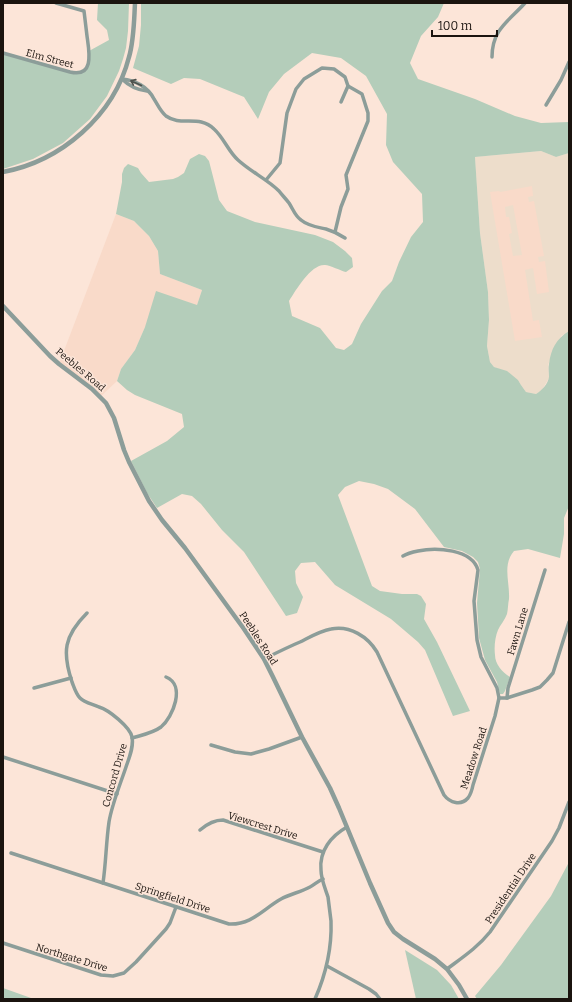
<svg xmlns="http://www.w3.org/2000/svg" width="572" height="1002" font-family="Bitter,serif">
<rect width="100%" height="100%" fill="#fce5d8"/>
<polygon fill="#edddcb" points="541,151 556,157 569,153 569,331 561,336 548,365 549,378 542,390 536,394 526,392 521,385 518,380 499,369 494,367 490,362 487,346 489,320 488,292 480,233 475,157"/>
<g fill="#f9dac9" fill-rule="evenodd">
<path d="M532,186L533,196L528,197L529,202L534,201L544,256L538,257L539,262L545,261L549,292L537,294L533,268L525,270L533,321L539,320L542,337L515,341L490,192L499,191L500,192ZM513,205L522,255L513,256L509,234L512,233L509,217H506L505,207Z"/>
<polygon points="116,214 134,221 149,236 158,251 160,274 202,290 197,305 145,327 135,350 121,369 117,381 100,397 59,364"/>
</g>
<g fill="#b4cdba">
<polygon points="98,3 129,3 128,31 126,48 123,59 119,71 107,96 90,119 63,143 33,159 3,169 3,53 79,73 86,68 89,51 109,40 107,30 97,20"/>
<path d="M141,3H444L438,17L421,36L410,63L418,79L475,99L515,116L541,123L569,122V153L556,157L541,151L475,157L480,233L488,292L489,320L487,346L490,362L494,367L507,371L518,380L521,385L526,392L536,394C542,390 548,384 549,377C549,373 548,368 549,364C551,349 556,339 569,331V506L564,518V534L560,558L528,549L514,551C502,565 510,582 509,599C508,603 508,610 507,614C505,620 500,625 498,630C495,637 494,647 495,655C495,664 502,672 510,677L505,691L503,694H500L497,682L485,660L479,638L477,603L480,569L478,562L473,557L462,551L444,547L415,509L388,489L374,484L359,481L345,487L338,495L372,586L380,591L402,594H417L421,596L426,604L424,619L437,642L470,711L453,716L425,650L418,642L391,619L335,585L315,562L301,563L295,571L296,583L303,597L297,613L286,616L244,552L222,530L201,504L192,496L182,494L157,508L147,493L131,461L167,441L184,427L182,414L135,395L127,390L117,381L121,369L135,350L145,327L156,291L197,305L202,290L160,274L158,251L149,236L134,221L116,214L122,182V174L124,168L128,164L138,168L141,173L149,182L173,179L178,177L184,173L190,159L199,154L205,156L209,161L219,200L227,211L255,222L315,235L333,242L345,251L352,258L353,267L346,272C341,271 330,265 325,265C311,264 296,290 289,301L292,316L320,328L336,348L344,350L352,344L361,324L382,291L392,281L399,262L411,237L423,222L422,194L393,162L386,145L387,114L366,76L341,58L312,53L284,74L269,92L258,119L244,97L200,79L184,78L171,84L133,68L139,46L141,25Z"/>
<polygon points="569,862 569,999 477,999 475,996 501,965 551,896"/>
<polygon points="405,950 437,970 451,985 459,999 416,999"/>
<polygon points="3,988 31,998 34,999 3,999"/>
</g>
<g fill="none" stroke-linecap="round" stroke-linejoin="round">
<g stroke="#8c9d99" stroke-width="3.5">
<path d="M3,53L70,72C95,78 89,51 87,36C86,28 85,19 84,11L56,3"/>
<path d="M492,57C492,29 509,21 525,3"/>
<path d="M122,79C135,80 148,87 154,99C158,105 160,111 166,116C181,127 199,114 214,129C224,138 228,151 238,160C251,172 267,179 279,191C282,195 286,199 289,203C293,209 295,216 301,220C308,226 317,227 326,229C333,231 339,234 345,238"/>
<path d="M122,79C129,86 138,90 147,91"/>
<polyline points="546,105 561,80 569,62"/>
<polyline points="266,180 280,163 287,113 296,89 304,79 322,68 334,69 345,77 348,86 341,102"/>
<polyline points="335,232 341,207 348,189 346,175 368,121 368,113 362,94 348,86"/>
<path d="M87,613C64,636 62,652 72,682C74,687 76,694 80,698C85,703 93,704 99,707C109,710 130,727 132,737C134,747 129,758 126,767C120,785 112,804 109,822C106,843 106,863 103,883"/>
<path d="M264,659C276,653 288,647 300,642C310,637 320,631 331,629C350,625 368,637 377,652L444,795C450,803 461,806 468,798C471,794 472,790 473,785L495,716L499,698L497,688L481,657L477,640L474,601L478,570C472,549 436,547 418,551C413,552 408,553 403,556"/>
<polyline points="34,688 71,678"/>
<polyline points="499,698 507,698 532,690 540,687 547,680 553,673 569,622"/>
<polyline points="507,698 508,688 545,570"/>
<path d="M132,738C142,735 153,733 161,727C173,717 186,685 166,677"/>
<polyline points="211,745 235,752 251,754 269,749 302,737"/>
<polyline points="3,757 117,794"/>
<path d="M200,830C207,824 214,820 223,820L323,852"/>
<path d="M11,853L229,924C252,925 263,909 281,899C290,894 301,892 310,887C314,885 318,881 323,879"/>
<polyline points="3,943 101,975 113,976 124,973 136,962 166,929 170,923 176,907"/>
<polyline points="327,966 369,989 376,994 380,999"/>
<path d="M447,969C463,957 478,947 490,932L552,841L559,828L569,802"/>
<path d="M315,999C326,974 332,949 331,921C330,913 329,905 328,897C325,888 321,879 321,870C319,851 331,836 347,827"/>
</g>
<g stroke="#8c9d99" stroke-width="4.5">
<path d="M3,172C61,161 114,116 129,57C134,40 134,21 135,3"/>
<polyline points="3,306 50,356 59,364 92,389 106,403 114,418 124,450 129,462 149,501 162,520 185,548 244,629 264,659 273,677 302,737 330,788 339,808 370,883 388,923 394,932 403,939 435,959 447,969 459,985 467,999"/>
</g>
</g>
<defs><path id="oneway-shaft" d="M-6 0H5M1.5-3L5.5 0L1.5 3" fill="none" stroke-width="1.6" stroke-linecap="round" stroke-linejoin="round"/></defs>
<use stroke="#4e524d" href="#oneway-shaft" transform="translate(136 83) rotate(-156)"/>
<g text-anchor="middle" stroke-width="3" stroke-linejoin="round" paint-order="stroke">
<g font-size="10" fill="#1b140f" stroke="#fce5d8">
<text transform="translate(50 58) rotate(15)" y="4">Elm Street</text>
<text transform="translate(81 369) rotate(40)" y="4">Peebles Road</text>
<text transform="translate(517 631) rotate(-73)" y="4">Fawn Lane</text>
<text transform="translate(259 638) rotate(57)" y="4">Peebles Road</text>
<text transform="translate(473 758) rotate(-72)" y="4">Meadow Road</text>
<text transform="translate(114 775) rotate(-74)" y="4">Concord Drive</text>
<text transform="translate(263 825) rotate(17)" y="4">Viewcrest Drive</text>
<text transform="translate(510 888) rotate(-56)" y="4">Presidential Drive</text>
<text transform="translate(173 897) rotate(18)" y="4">Springfield Drive</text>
<text transform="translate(72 957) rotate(17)" y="4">Northgate Drive</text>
</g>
</g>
<rect width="572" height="1002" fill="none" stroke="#1b140f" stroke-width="8"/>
<path d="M432 30v6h65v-6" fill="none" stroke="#1b140f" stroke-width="2"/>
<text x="438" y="30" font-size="12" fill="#1b140f" stroke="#fce5d8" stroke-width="3" paint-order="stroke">100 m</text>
</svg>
